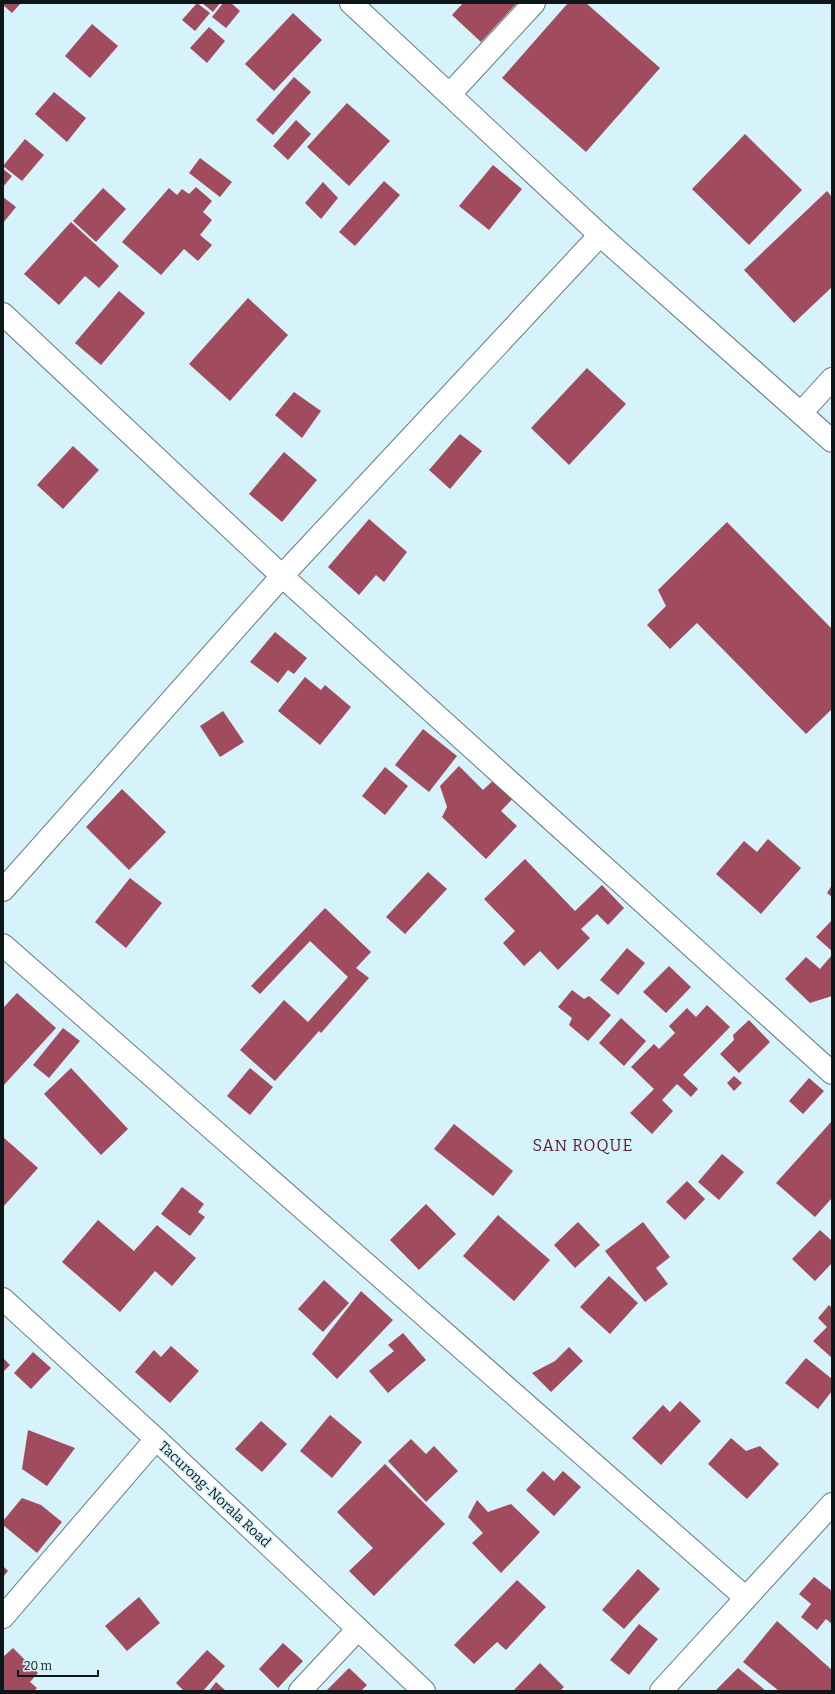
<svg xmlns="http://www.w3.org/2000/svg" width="835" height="1694" font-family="Bitter,serif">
<rect width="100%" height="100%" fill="#d6f2fa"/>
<g fill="#a04c5e">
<polygon points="3,3 21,3 12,13 3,5"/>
<polygon points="197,3 210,13 195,31 182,20"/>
<polygon points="202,3 220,3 213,12"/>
<polygon points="223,3 231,3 240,11 226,28 212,17"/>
<polygon points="463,3 517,3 481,42 452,15"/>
<polygon points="568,3 586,3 660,68 586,152 502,78"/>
<polygon points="293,13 322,40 274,91 245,64"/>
<polygon points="92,24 118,46 90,78 65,56"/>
<polygon points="209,27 225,41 207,63 190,48"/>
<polygon points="294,77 311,92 273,135 256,120"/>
<polygon points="54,92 86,118 67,142 35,114"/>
<polygon points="347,103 390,141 349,186 307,147"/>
<polygon points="296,120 311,134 288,160 273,146"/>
<polygon points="745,134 802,190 749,245 692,189"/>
<polygon points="25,139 44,155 22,181 3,166"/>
<polygon points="200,158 232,182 220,197 189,173"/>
<polygon points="493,165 522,189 489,230 459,206"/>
<polygon points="3,169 12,176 3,187"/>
<polygon points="384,181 400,195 355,246 339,232"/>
<polygon points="323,182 338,198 321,219 305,203"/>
<polygon points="196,187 212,201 203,212 212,220 200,235 212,245 198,261 184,249 161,275 122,242 169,188 177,195 182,189 189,194"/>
<polygon points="103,188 126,209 96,242 73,221"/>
<polygon points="827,191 832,197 832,287 794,323 744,270"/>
<polygon points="3,197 16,207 3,223"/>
<polygon points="71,222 119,266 99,288 85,276 59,305 24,274"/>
<polygon points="119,291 145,313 101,365 75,343"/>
<polygon points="248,298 288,335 230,401 189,364"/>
<polygon points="587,368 626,404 569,465 531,428"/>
<polygon points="294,392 321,411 302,438 275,415"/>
<polygon points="460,434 482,451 450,489 429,470"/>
<polygon points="73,446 99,470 63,509 37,485"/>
<polygon points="284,452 317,480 282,522 249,494"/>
<polygon points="369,519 407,552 384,582 376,575 359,595 328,567"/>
<polygon points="727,522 832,629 832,709 806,734 697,623 670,649 647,625 666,606 658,590"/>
<polygon points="275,632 307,658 294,674 288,670 278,683 250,662"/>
<polygon points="305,677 321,690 325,685 351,707 320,745 278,711"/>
<polygon points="223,711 244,742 220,757 200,726"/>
<polygon points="423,729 457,756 429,792 395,765"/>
<polygon points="459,766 483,790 498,776 517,794 501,811 517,826 486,859 442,817 447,807 440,786"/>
<polygon points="385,767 408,786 385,815 362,796"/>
<polygon points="122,789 166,832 129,870 86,827"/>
<polygon points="768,839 801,868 761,914 716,874 744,841 757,852"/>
<polygon points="525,859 575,911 602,885 624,908 608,925 597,914 581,929 590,938 558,970 540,951 524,966 503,943 515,931 484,899"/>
<polygon points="428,872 447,889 405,934 386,917"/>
<polygon points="130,878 162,903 126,948 95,922"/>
<polygon points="832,885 832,897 827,893"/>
<polygon points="325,908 371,952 356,968 369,978 321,1033 319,1031 275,1081 240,1050 284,1000 308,1022 348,977 310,941 260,994 251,986"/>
<polygon points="832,920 832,951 816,937"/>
<polygon points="627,948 645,963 618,995 600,980"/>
<polygon points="832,955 832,996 810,1003 785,979 806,957 820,969"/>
<polygon points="669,966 691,987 666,1013 643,992"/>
<polygon points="572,990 584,999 589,996 611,1015 588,1041 569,1025 572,1018 558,1007"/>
<polygon points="17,993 56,1028 3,1086 3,1008"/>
<polygon points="707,1005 730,1027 683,1075 698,1089 691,1097 677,1084 662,1100 673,1111 652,1134 630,1113 654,1089 631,1067 654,1044 659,1049 675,1033 669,1026 687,1008 696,1017"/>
<polygon points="621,1018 646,1041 624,1066 599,1043"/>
<polygon points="749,1020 770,1042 739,1073 720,1054 734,1040 733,1035"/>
<polygon points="63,1028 80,1041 49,1078 33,1065"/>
<polygon points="71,1068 128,1129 101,1155 44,1094"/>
<polygon points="250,1068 273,1087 250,1115 227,1096"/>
<polygon points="734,1076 742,1083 734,1091 727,1083"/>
<polygon points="809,1078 824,1091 803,1114 789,1101"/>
<polygon points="831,1122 832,1123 832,1198 815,1217 776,1183"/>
<polygon points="454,1124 513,1171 493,1196 434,1149"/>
<polygon points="3,1137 38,1168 3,1207"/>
<polygon points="722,1154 744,1172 719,1200 698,1182"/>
<polygon points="687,1181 705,1199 685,1220 666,1202"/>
<polygon points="182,1187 204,1204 198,1212 205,1217 190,1236 161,1214"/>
<polygon points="426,1204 456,1234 419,1270 390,1240"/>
<polygon points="498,1215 550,1260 514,1301 463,1256"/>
<polygon points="98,1220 134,1251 157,1225 196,1258 172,1286 155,1271 120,1312 62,1262"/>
<polygon points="578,1222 600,1245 575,1268 554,1245"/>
<polygon points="643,1222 670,1257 656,1268 668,1284 645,1302 605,1251"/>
<polygon points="820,1230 832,1241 832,1263 815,1281 792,1259"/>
<polygon points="609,1276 638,1303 610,1334 580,1307"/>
<polygon points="324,1280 349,1303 323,1332 298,1309"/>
<polygon points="361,1291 393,1320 337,1379 312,1354"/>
<polygon points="829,1305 832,1308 832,1358 813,1341 827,1327 818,1318"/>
<polygon points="403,1333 426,1360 388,1393 369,1371 394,1351 388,1345"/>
<polygon points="171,1346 199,1371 170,1403 135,1372 154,1350 161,1357"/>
<polygon points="569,1347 583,1361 551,1392 532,1373 555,1361"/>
<polygon points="33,1352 51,1368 31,1389 14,1373"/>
<polygon points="3,1358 10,1365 3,1372"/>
<polygon points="806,1358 832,1379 832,1391 818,1409 785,1383"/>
<polygon points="680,1401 701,1421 661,1465 632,1438 663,1405 670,1412"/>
<polygon points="330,1415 362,1442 332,1478 300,1451"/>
<polygon points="261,1421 287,1444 262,1472 235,1449"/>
<polygon points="28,1430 75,1448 47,1486 22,1469"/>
<polygon points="731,1438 746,1451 760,1446 779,1464 747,1499 708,1464"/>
<polygon points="411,1439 426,1454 434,1446 458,1471 426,1502 388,1461"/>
<polygon points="385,1464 445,1524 374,1596 349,1571 373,1548 337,1512"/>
<polygon points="543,1471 554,1481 563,1471 581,1487 554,1516 526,1490"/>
<polygon points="22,1498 41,1505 62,1522 37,1553 3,1525 3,1521"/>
<polygon points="477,1500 488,1512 511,1504 540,1532 501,1573 472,1543 483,1533 468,1517"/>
<polygon points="3,1566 8,1571 3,1577"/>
<polygon points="638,1569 660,1589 624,1629 602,1610"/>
<polygon points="814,1577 832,1591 832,1624 826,1619 817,1630 801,1617 811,1604 799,1594"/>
<polygon points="517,1580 546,1607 506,1650 497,1642 474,1664 454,1645"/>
<polygon points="139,1597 160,1623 127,1651 105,1626"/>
<polygon points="777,1621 832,1670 832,1691 779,1691 743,1662"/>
<polygon points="639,1624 658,1639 629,1675 610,1660"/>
<polygon points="283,1643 303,1661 278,1688 259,1669"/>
<polygon points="13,1648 38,1673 30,1682 37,1688 34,1691 3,1691 3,1657"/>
<polygon points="207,1650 225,1666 203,1691 184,1691 176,1683"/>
<polygon points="540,1663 564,1687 560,1691 513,1691"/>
<polygon points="349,1668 367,1685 361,1691 326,1691"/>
<polygon points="738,1668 766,1691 715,1691"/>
<polygon points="216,1682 226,1691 209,1691"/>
</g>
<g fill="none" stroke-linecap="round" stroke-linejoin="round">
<defs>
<g id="street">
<polyline points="351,3 600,235 832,441"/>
<polyline points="450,94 534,3"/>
<polyline points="3,314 282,576 832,1073"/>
<polyline points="801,413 832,379"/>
<polyline points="3,890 282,576 600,235"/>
<polyline points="3,945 746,1598"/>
<polyline points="3,1617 156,1439"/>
<polyline points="300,1691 358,1629"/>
<polyline points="661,1691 832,1504"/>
</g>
<polyline id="secondary" points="3,1299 156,1439 424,1691"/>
</defs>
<use href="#street" stroke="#627b82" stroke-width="24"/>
<use href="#secondary" stroke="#627b82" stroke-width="24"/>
<use href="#street" stroke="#fff" stroke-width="22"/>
<use href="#secondary" stroke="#fff" stroke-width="22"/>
</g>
<g text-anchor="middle" stroke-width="3" stroke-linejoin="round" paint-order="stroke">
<g font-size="14" fill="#0d1719" stroke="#d6f2fa">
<text transform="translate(215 1494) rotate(43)" y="5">Tacurong-Norala Road</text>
</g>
<g font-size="16" letter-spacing="1" fill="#5d192b" stroke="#d6f2fa">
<text x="583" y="1151">SAN ROQUE</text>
</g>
</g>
<rect width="835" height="1694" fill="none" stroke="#0d1719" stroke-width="8"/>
<path d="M18 1670v6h80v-6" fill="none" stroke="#0d1719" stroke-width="2"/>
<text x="24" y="1670" font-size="12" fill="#0d1719" stroke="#d6f2fa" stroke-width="3" paint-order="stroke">20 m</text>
</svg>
